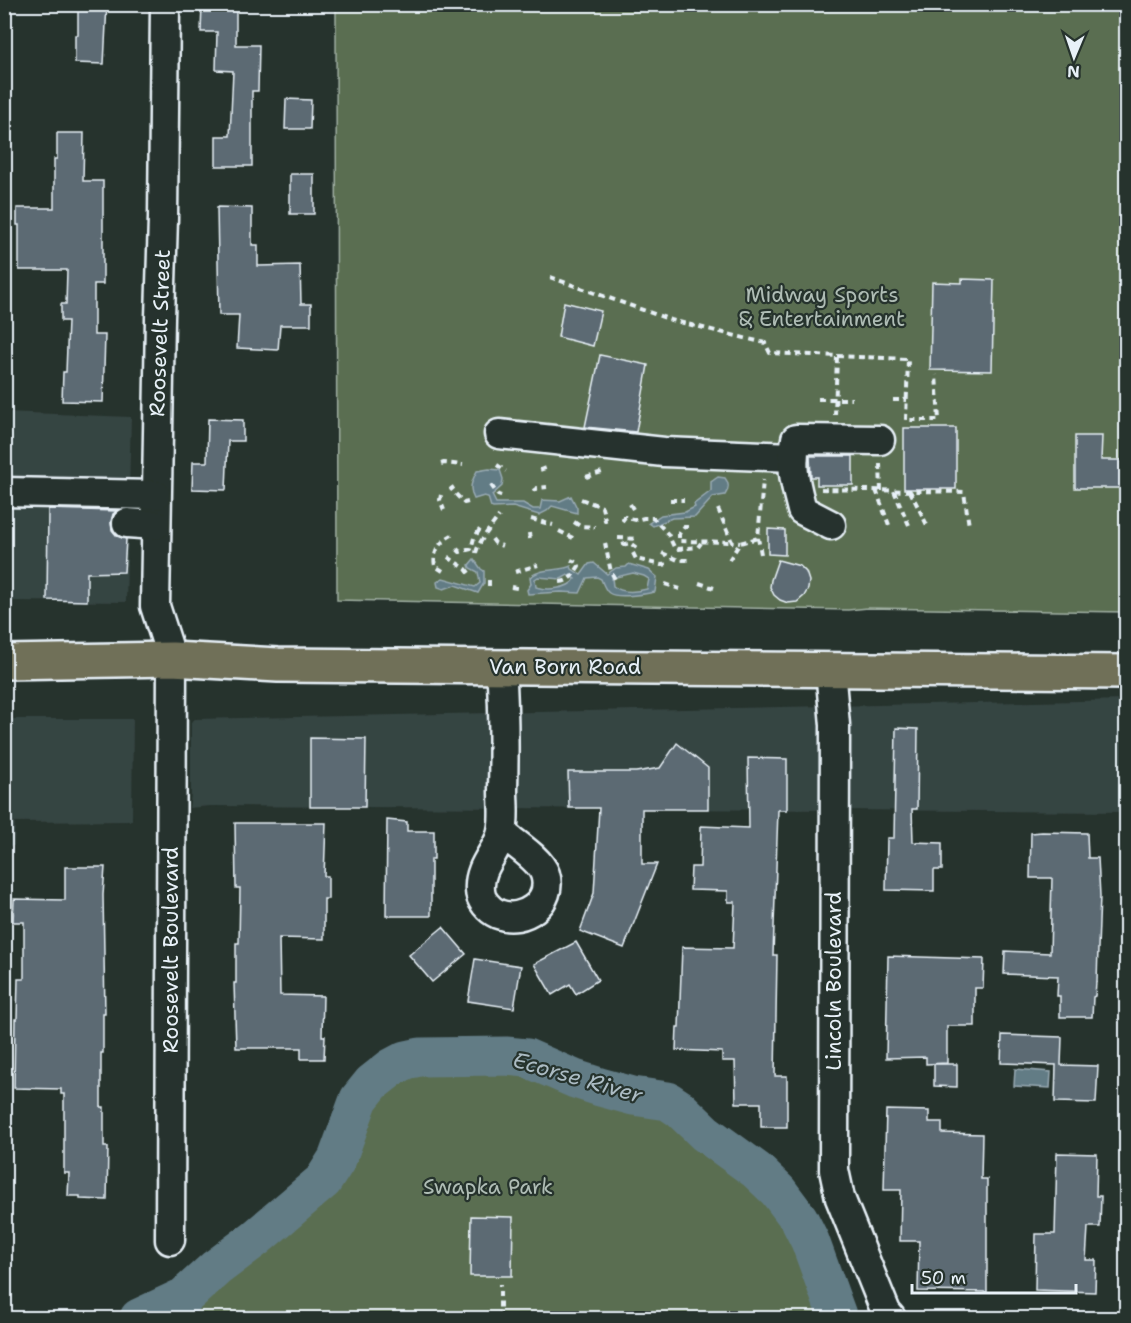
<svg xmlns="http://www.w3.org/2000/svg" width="1131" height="1323" font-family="'Shantell Sans',sans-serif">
<rect width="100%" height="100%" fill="#26332d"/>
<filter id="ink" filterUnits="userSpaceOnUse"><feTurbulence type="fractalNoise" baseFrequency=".0167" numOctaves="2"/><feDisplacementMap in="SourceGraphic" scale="12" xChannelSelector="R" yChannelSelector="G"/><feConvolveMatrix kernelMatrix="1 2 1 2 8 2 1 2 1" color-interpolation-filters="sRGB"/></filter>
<g filter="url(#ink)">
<g fill="#364442">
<polygon points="5,412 131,417 126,602 5,601"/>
<polygon points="1126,700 1126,812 210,806 189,808 191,795 191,722 195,719"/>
<polygon points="5,719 133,719 132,821 15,822 14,846 5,846"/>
</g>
<g fill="#5a6e51" stroke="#a1b0a4" stroke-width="1.5">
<polygon points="336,5 1126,5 1126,612 868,608 848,610 337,600"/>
<polygon points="506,1056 527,1058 575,1079 600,1087 633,1096 668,1101 680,1109 705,1133 756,1170 778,1191 799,1219 810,1241 838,1318 139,1318 184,1297 216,1268 256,1238 323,1181 337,1159 359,1099 372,1083 391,1068 406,1060 420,1057"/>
</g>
<g fill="#627b85" stroke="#98aab3" stroke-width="1.5" fill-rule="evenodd">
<path d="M489,469L500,470L503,479L502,486L492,495L496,503H523L533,509H540L542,500L560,501L571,496L577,508V513L552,506L547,511L539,515L513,507L493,508L491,507L488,497L484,496L474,499C468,488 472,481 477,471Z"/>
<path d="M718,477L725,478C730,484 729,489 725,495L713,497L695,517L672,518L653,526L649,523L661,515L685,512L695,507L694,504L711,491V482Z"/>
<polygon points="474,559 481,569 484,571 484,583 478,593 455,585 444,589 438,587 437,582 443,578 475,587 480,583 478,572 470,568 469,565"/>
<path d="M594,563L607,574L616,568L626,567L629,564L649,570L657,577L655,592C646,594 617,599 609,593C605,590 603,584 601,579L597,577L587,578L580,593L561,592L528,594L527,590L531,584L530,577C542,567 558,572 571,566L572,569L581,575L589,564ZM633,573L644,576L649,579L647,589C636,592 622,593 613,586L612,578ZM568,575L575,579C569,589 547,591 536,587L535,579L538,577L561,579Z"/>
<polygon points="1015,1069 1051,1072 1050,1088 1014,1086"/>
</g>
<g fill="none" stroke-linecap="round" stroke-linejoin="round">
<polyline stroke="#627b85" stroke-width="39" points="139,1318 184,1297 216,1268 256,1238 323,1181 337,1159 359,1099 372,1083 391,1068 406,1060 420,1057 506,1056 527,1058 575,1079 600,1087 633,1096 668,1101 680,1109 705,1133 756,1170 778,1191 799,1219 810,1241 838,1318"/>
</g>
<g fill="#5c6a73" stroke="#e8f1f8" stroke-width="1.5">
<polygon points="78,4 107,4 104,64 75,63 75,35 78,35"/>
<polygon points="202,4 236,4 236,45 259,45 258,91 252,91 252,166 216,166 216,136 230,136 233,71 216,70 217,32 201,32"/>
<polygon points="286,99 311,100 310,129 285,129"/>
<polygon points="57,133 84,133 83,181 103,181 103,284 94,284 94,335 105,335 103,402 62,401 63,372 66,372 68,321 61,321 61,304 66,304 67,270 19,270 19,225 17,225 17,208 54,208 54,159 57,159"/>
<rect x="290" y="174" width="24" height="40"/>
<polygon points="217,207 252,208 252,245 258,245 258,266 300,265 301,304 311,304 311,325 280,325 278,350 237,348 239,315 219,315"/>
<polygon points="962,279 994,280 992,371 930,370 932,282 962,283"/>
<polygon points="564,302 601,311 593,346 558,337"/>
<polygon points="600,355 648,365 636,432 585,427"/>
<polygon points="208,419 243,420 243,441 228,441 226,490 192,489 193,462 207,462"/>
<rect x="904" y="428" width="52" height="61"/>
<polygon points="1075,436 1102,436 1101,460 1126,460 1126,488 1075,488"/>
<polygon points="810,456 853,456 853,485 817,485 817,477 811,477"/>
<polygon points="48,509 117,511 113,514 111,522 112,530 117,536 126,539 124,572 87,573 87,601 47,600"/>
<polygon points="768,529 785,530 785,555 768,554"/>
<polygon points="778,560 800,566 806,572 809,581 808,589 804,596 797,602 788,603 780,600 774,595 770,587 771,580"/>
<polygon points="896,728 918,729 917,809 912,809 913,842 942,843 942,870 934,870 934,891 886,890 887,838 894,838"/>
<polygon points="310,738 366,739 365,807 310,807"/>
<polygon points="677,743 708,768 708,809 642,809 642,864 657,864 624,948 580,931 594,893 599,808 569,808 568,772 636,772 660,768"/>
<polygon points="748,758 787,759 787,810 778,810 773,955 777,955 775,1076 787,1076 787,1127 761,1127 761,1103 736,1103 735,1061 722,1061 722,1052 676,1050 677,1027 679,1027 682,947 733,948 735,902 728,902 728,891 690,890 691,867 700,867 701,826 749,828"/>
<polygon points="387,820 407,822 407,831 434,831 434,859 431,859 431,916 386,916"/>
<polygon points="235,823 326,823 324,876 328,876 328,899 324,899 324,939 279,938 280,995 323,996 322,1036 325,1036 324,1059 301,1059 301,1048 236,1048 234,983 236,983 236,943 239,943 240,888 236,888"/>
<polygon points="1042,832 1087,833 1088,858 1098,858 1100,896 1098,948 1097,982 1096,982 1095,996 1093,997 1092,1017 1060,1017 1060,996 1057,996 1058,976 1004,974 1005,951 1050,953 1052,878 1030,878 1031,833"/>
<polygon points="65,867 105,867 103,895 105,1014 103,1014 103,1053 101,1053 101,1107 104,1107 104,1147 108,1147 107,1200 80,1199 80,1196 68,1196 69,1173 64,1173 64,1094 61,1094 61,1089 14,1088 15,1019 17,1019 18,979 24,979 24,922 13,922 14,899 65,900"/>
<polygon points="443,927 466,954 432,982 409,955"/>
<polygon points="576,942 598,980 576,994 570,984 552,995 534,964"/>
<polygon points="888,956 984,959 983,988 975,988 975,1026 947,1026 947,1063 926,1064 926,1057 886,1058"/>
<polygon points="475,959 521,966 514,1008 468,1001"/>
<polygon points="1002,1035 1062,1037 1061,1065 1098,1066 1096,1103 1055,1102 1056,1065 1001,1063"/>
<polygon points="934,1064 957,1064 957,1087 934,1086"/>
<polygon points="886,1110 929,1111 929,1122 942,1122 942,1133 982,1134 981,1179 987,1179 987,1292 918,1291 919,1241 900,1241 901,1190 884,1190"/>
<polygon points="1057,1153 1097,1154 1096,1196 1101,1196 1100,1227 1088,1227 1086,1260 1096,1260 1095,1292 1035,1290 1036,1234 1055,1234"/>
<polygon points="471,1216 513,1217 512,1276 470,1276"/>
</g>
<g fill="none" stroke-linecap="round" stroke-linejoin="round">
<defs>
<g id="minor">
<polyline points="165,4 163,218 160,318 155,606 172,659 170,1240"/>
<polyline points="499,434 664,452 793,457"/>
<polyline points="4,492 156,495"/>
<polyline points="127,523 156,525"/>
<path d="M831,525L802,510C795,482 790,468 796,439L880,440"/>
<path d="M501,667C504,708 504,749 503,790C503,803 505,818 502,831C499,851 478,865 480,890C480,900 489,910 498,914C523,924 554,902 545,874C540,859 514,843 502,833"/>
<polyline points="830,669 835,725 834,1170 840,1198 886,1312 891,1318"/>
</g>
<polyline id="major" points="4,662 172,659 278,665 1126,672"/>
</defs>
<use href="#minor" stroke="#e8f1f8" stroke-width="33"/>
<use href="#major" stroke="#e8f1f8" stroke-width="38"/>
<g stroke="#e8f1f8" stroke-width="4" stroke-dasharray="6 4.5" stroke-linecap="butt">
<polyline points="550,277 671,320 765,343 770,353 837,356 835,415"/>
<polyline points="837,356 908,359 906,420 939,420 936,375"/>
<polyline points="818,399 852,399"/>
<polyline points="893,400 907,400"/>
<polyline points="441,464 444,463 463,465"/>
<polyline points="880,464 881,491"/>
<polyline points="497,465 506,471"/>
<polyline points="540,470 548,467"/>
<polyline points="586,477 602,472"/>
<polyline points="491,485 498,495 501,496"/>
<polyline points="454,487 451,489 464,503 468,502"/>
<polyline points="821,489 964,492 969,526"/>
<polyline points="876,490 889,525"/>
<polyline points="533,491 537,488 547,487"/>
<polyline points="894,491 909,525"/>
<polyline points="910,491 927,525"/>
<polyline points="441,495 440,500 444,510"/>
<polyline points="581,499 602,507 605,520 608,519"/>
<polyline points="670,500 684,500"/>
<polyline points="630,504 633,509"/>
<polyline points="718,509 732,542 740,543"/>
<polyline points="531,519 553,525"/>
<polyline points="622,521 625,517 636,520 644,518 653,518 668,534 674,547 678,549 698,547 701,543"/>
<polyline points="574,522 580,526 595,527"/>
<polyline points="688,527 684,527 679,534 679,541 732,542"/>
<polyline points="559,531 573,538"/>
<polyline points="529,533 530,540"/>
<polyline points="618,538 638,539"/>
<polyline points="492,539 495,543 502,546"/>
<polyline points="605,543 611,572 616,581"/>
<polyline points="622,545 630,543 638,549"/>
<polyline points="457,549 460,552 471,549 474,538 482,526"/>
<path d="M476,553C478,542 492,526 499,516"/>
<polyline points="633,553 636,559 661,565 670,564"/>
<polyline points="662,553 678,560 689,560"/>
<polyline points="761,554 758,538 763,480"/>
<polyline points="448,557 466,569 469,573"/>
<polyline points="729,560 740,543 758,538"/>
<path d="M443,571L435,566C432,553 440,541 452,535"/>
<polyline points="515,572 538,565"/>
<path d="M560,582C570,581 573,575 579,566L578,563L571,560"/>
<polyline points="699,583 714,588"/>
<polyline points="665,584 680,589"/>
<polyline points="489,586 489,577"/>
<polyline points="511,587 517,588"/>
<polyline points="500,1318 500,1284"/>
</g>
<use href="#minor" stroke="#26332d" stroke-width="28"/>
<use href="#major" stroke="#706f59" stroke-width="33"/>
</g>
</g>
<g text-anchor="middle" stroke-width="4.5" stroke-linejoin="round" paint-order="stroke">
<g font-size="21" fill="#afbdb5" stroke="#26332d">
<text x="822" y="302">Midway Sports<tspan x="822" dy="24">&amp; Entertainment</tspan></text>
<text x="488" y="1194">Swapka Park</text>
</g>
<g font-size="21" fill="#e8f1f8" stroke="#26332d">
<text transform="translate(160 333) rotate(-88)" y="7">Roosevelt Street</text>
<text x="565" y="674">Van Born Road</text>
<text transform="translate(171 950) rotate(-90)" y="7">Roosevelt Boulevard</text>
<text transform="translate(834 981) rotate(-90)" y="7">Lincoln Boulevard</text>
</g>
<g font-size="22" font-style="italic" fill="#acbcc4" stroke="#26332d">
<text transform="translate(578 1077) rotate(16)" y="8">Ecorse River</text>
</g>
</g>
<rect width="1131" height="1323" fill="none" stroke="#26332d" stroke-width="24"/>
<rect x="12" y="12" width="1107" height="1299" fill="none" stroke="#e8f1f8" stroke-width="2" filter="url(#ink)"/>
<g transform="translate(1074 57) rotate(182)" stroke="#26332d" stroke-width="4.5" paint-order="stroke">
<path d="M0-4.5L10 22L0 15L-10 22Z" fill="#e8f1f8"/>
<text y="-9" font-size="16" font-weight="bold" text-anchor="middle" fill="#e8f1f8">N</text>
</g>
<path d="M912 1284v9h164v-9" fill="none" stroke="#e8f1f8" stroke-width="3"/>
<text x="921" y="1284" font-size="18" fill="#e8f1f8" stroke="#26332d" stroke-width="4.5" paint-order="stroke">50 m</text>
</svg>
